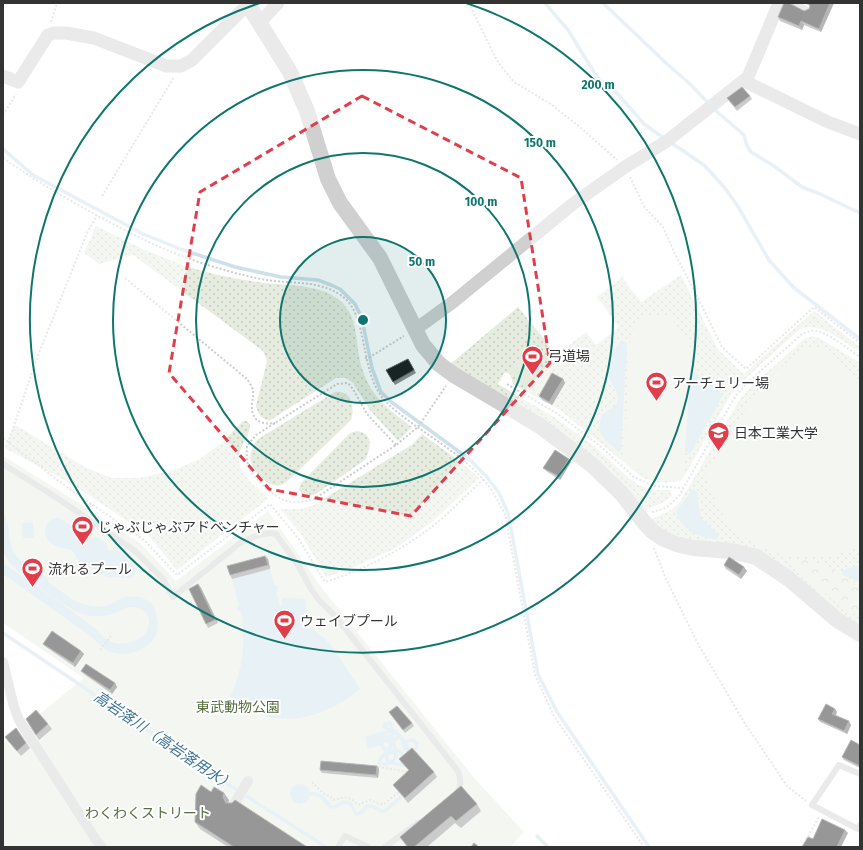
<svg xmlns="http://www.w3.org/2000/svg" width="863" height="850" font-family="'Fira Sans','Noto Sans JP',sans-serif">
<defs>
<pattern id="grass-dots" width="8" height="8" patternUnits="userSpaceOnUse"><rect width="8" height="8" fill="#e6ecdf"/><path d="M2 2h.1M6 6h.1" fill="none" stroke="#c6cbc0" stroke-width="1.8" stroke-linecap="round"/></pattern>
<pattern id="forest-crowns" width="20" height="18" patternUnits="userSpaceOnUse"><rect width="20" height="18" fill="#e6ecdf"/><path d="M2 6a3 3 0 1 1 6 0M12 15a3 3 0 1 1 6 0" fill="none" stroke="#c6cbc0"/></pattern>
</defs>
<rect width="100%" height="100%" fill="#fff"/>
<g fill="url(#grass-dots)">
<path d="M96,226C133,245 172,264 214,274C228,277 243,280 258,282C283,286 318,283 338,299C361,316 354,347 363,371C371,397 392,412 412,427L398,441L370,410L353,383L346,378H336L269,421C261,418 258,414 256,406L267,361L263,351L133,255L99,264L84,253Z"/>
<path d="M681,275L718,350L744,374L814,311L860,347V352C843,342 821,321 800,329L748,376L731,394L682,480C668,484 657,483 643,478L560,410L513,384L510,374L505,372L498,384L554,417L594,446L631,480L639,485L654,490H670L672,496L662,503L641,512L448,366L518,307L557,355L586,332L596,345L619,327L597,297L622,277L641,302Z"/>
<polygon points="813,336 821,339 860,363 860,626 840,616 780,566 695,543 663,530 650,520 671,510 680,502 740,399 751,387 804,339"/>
<path d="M335,392C352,390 355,408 351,420L290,479C287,481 283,485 280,485C273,487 268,483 263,479C249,467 246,454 258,439Z"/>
<path d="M243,421H247L250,425C250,435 243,442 240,451C233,471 256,487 268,499L177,570L148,535L72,484L5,448L15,425L83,466L111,478H140L174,470L200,459L224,441Z"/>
<path d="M357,431C374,433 371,449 365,460L316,494L309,496L302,494L299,490L301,483L350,433Z"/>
<polygon points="422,434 462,463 479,478 432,522 394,549 345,571 326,577 301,534 280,509 301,509 314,505 413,444"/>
</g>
<polygon fill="url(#forest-crowns)" points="793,560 813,560 860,585 860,617 843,608 791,565"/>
<g fill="#e6ecdf">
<path d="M641,316L671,317L691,348L684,474L681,478C654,485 643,476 624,458L630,337Z"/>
<polygon points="802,348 821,348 860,381 860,548 826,557 787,557 756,545 733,529 718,507 705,475 762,384"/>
<polygon points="520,357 555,377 545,394 510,374"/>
<polygon points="3,456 63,493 140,543 176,581 268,511 321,587 475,779 524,832 510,847 3,847 3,744 84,678 3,623"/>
</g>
<g fill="#cde0eb">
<path d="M622,340L627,344L621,450H617L604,439L599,428C600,425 600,419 602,416C606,410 615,409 618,401C620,393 614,388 611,382C602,366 612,351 622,340Z"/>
<polygon points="690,373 695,373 717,386 722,397 690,454 685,451"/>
<polygon points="693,489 697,493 701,518 719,535 717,539 707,538 690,532 677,517 677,510"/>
<path d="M3,514C10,523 8,531 10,541C12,557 27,566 39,575L40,573L49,579L48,582C61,591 76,605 93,606C98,607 104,607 108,605C113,604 117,600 122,598C132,595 143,596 151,603C154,607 156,612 157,617C165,644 130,661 108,651C101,647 95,640 89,635L3,574V563C33,584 63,604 92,626C100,632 106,642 116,643C127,645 140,641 146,632C151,624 150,613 141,609C130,603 123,610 112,614C106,616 98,616 91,616C69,613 36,584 17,570L10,563L3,552Z"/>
<path d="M58,517L78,530L77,537L78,539L81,540C89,536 99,536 105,543C108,546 108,549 109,551C122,546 128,560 135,568V575L131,578L107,577L97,569L86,568L81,565L72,550C66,548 60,549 54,545C40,537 43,521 58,517Z"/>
<polygon points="33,522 34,538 23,538 22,523"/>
<polygon points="860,566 860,583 842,574 845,569"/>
<path d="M270,569L275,586H278L277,594L280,605L282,606V598L306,599L307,625L324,638L331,645L360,689C333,712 293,727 259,714C249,710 239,703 230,697C243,670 246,642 241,613L236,608L239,606L232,579Z"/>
<polygon points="379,732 383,744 368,749 365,737"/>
<circle cx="300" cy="794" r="10"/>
</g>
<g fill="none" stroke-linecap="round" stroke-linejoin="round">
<g stroke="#cde0eb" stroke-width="3.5">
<polyline points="545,3 568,30 597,77 616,92 644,124 665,139"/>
<polyline points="603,3 667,64 690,84 715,110 744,135 747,146 751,152 774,166 802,187 820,194 860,213"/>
<polyline points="670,142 704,165 724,187 737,205 769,260 793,287 860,339"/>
<polyline points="3,149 33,175 143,234 183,250 235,267 281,277 318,280 331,285 340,289 355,304 358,310 362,319 372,368 381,392 390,401 469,459 486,476 499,493 508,513 538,674 557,712 649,847"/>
<polyline points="3,633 229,785 326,847"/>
<path d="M376,736L390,731C392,727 393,725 390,723L385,724L384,726L387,729C392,730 398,730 398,737L396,739H393L391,736L392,734L396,733L399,735L409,749H416L417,743L413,740L404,742V746L411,756"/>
<polyline points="378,739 384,737 390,737 393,741 396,754"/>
<path d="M378,742L389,740C393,744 392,749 385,750L382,746V743L384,741L388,740L391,744C389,752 380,755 379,763C385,767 394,762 396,756L395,753L390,752L386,756L388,761L392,763L405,765"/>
<polyline points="391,751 398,750 407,759"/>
<path d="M311,794C321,793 324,800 331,807H335L343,802L350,803L356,814L361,813L367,806H371L382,811L386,810L402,796"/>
<polyline points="537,836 548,847"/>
</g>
<g stroke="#cdcdcd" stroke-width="2" stroke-dasharray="2 2" stroke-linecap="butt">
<polyline points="469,3 496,59 504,70 514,82 549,103 580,127 617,160"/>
<polyline points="51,22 57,3"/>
<polyline points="3,115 16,94"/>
<path d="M3,158C27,175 52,190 78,205C123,230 168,254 218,268C234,273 250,277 266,280C292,284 320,280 342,296C370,316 358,374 387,403C417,431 455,448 482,478C492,488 498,502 505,514L535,675L554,716L644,847"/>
<polyline points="630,177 645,208 663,227 676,256 694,290 722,347 746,369 814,307 860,343"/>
<polyline points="102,196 174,77"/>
<path d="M125,278L247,379C249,382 252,386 253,390C254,396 252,400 252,405C251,421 262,425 275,423"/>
<polyline points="365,358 370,357 404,336"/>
<polyline points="507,384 558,414 599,445 634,477 654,486 683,488"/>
<path d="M3,438L68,488L144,540L177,575L270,504L298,538L325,582C364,570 402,550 434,525C452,511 467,494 484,479"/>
<polyline points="8,443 37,358 87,233 97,215"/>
<path d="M396,445L367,414L353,389L348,383L337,384L256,435L247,446C246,469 249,472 266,488C283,503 292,505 314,499L396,445L418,427L446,386"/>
<path d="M652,512L666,508L679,496L735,397L747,383L802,334C807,332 812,330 817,331C830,334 848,349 860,357"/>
<polyline points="654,548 666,579 697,642 744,722 787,786 806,801"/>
<polyline points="100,650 111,636"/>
<polyline points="378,767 409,772"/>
<path d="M312,782L323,793L331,797L333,800C345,797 349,795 358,805L370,800L380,804H384L399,792"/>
<polyline points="802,847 819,817"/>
</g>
<g stroke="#d0d0d0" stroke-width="6">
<polyline points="794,3 808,10"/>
<path d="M3,464L60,500L135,551L163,579L173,597L240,543C250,538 265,531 276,534L298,565L311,589L319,600L336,617L458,771C461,779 462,786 457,793"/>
<polyline points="860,774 839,765 812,805 858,829 860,825"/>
<polyline points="338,847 345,836 368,847"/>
<polyline points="385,847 418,823"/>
</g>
<g stroke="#d0d0d0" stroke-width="10">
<polyline points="3,662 14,707 19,720 96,840 102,847"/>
<polyline points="234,804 248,781"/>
</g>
<g stroke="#d0d0d0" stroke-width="13">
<polyline points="259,23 278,3"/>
<polyline points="3,76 18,82 48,35 54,33 66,33 94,38 166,66 181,66 192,60 241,11 249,6"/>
<polyline points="744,81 828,122 860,134"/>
<polyline points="416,329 453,302 574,203 625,167 667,141 748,77 779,3"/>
</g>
<polyline stroke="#d0d0d0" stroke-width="16" points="247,3 290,72 307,111 328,179 340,203 380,258 423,345 439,364 454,375 540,426 591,464 622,494 643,521 652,531 662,538 676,544 693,548 731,551 756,557 789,579 837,620 860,634"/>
</g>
<g fill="#8c8c8c">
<polygon points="804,3 834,3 821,32 804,25 802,30 780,21 778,17 790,4 804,11 809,9 810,6"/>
<polygon points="750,96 752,99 737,111 727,98"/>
<polygon points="410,362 416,373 395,385 393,382"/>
<polygon points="563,379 565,383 552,405 542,400 539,396"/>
<polygon points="571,462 560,480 546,471 543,468"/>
<polygon points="265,556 268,559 270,569 232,579 230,575"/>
<polygon points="724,565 747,571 741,579 726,569"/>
<polygon points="198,584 201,588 218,623 208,628 206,624"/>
<polygon points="43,644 81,651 84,654 75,667 46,647"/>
<polygon points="81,671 115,683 117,687 112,694 84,674"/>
<polygon points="835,709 837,712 836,715 851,725 847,734 820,722 818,719"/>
<polygon points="389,712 412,723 414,726 405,733"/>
<polygon points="48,724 52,729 39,740 36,735"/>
<polygon points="16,728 30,748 21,756 9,742 5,737"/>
<polygon points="860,745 860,768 844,760 842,757"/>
<polygon points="399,759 434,772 437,777 408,803 397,790 393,785 409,771"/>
<polygon points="379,769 378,778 322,773 320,770"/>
<polygon points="229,800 228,803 307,847 228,847 200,829 195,822"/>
<polygon points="477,804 481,811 461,828 455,823 427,847 407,847 400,837"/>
</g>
<g fill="#5f5f5f">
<polygon points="830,3 834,3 821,32 819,29"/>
<polygon points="801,21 804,25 802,30 799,26"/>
<polygon points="563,379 565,383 552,405 549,402"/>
<polygon points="569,459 571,462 560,480 558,476"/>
<polygon points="265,556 268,559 270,569 268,565"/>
<polygon points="744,567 747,571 741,579 739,575"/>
<polygon points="198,584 201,588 218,623 215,620"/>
<polygon points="81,651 84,654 75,667 73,663"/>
<polygon points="115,683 117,687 112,694 110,690"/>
<polygon points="835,709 837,712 835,717 832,714"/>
<polygon points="849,721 851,725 847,734 844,731"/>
<polygon points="377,766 379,769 378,778 376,775"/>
<polygon points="224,793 229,800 228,804 231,810 223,797"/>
<polygon points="845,830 848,833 841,847 837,847"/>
</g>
<g fill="#1a1a1a" stroke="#5f5f5f">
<polygon points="784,3 789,3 804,11 809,9 810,6 808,3 830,3 819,29 801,21 799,26 778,17"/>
<polygon points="742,87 750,96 735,107 727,98"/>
<polygon points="408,359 414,370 393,382 386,370"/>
<polygon points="552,373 563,379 549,402 539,396"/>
<polygon points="555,450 569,459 558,476 543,468"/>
<polygon points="265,556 268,565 230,575 227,566"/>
<polygon points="729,557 744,567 739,575 724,565"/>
<polygon points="198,584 215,620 206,624 189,589"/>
<polygon points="52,631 81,651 73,663 43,644"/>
<polygon points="86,664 115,683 110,690 81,671"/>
<polygon points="826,704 835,709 832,714 849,721 844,731 818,719"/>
<polygon points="397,706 412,723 403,730 389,712"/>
<polygon points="36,710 48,724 36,735 26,719"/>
<polygon points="16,728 26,743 17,751 5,737"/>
<polygon points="851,740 860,745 860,766 842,757"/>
<polygon points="412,748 434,772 405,798 393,785 409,770 399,759"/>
<polygon points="321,761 377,766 376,775 320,770"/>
<polygon points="201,785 211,792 214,787 224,793 223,797 226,803 232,803 235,800 307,847 234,847 195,822 196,794"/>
<polygon points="461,786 477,804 456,821 451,816 414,847 408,847 400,837"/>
<polygon points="822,819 845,830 837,847 802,847 808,837 813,839"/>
<polygon points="474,843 479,847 471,847"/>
</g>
<path d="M0 0H863V850H0ZM362,96L521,178L550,363L411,516L269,489L169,373L200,192Z" fill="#fff" fill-opacity=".55" fill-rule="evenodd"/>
<path fill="none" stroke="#e13e4b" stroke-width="3" stroke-dasharray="8 5" stroke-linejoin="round" d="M362,96L521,178L550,363L411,516L269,489L169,373L200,192Z"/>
<circle cx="363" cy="320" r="83" fill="#0f766e" fill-opacity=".12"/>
<g fill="none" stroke="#0f766e" stroke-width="2">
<circle cx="363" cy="320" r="83"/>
<circle cx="363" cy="320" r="167"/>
<circle cx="363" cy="320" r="250"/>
<path d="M466 3A333 333 0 1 1 260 3"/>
</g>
<defs>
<symbol id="stadium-pin" viewBox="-11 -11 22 30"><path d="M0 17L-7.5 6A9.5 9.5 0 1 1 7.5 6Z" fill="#e13e4b" stroke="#fff"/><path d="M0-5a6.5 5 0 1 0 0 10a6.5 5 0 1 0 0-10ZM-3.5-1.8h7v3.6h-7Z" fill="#fff"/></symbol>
<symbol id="university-pin" viewBox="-11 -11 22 30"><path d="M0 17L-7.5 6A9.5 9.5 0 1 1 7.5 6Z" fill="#e13e4b" stroke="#fff"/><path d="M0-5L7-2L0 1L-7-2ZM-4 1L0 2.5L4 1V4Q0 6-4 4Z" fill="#fff"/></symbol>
</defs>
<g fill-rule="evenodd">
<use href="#stadium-pin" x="520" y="344" width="25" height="34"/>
<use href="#stadium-pin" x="644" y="370" width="25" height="34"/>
<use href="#university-pin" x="706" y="420" width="25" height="34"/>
<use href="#stadium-pin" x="70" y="514" width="25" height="34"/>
<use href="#stadium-pin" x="20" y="556" width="25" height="34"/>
<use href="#stadium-pin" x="272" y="608" width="25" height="34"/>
</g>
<g text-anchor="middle" stroke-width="4" stroke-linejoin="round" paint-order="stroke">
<g font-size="14" fill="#333" stroke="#fff" text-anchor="start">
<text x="548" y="361">弓道場</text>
<text x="672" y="388">アーチェリー場</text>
<text x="734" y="438">日本工業大学</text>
<text x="98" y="532">じゃぶじゃぶアドベンチャー</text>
<text x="48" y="574">流れるプール</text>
<text x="300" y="626">ウェイブプール</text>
</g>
<g font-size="14" fill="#566e40" stroke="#fff">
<text x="238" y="712">東武動物公園</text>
<text x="148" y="818">わくわくストリート</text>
</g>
<g font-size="15" font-style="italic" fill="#417594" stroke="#fff">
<text transform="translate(164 741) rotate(34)" y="5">高岩落川（高岩落用水）</text>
</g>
</g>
<circle cx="363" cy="320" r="6" fill="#0f766e" stroke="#fff" stroke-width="2"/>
<g font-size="12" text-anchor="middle" font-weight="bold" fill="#0f766e" stroke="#fff" stroke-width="4" stroke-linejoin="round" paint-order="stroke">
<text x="598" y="89">200 m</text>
<text x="540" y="147">150 m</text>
<text x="481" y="206">100 m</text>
<text x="422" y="266">50 m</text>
</g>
<rect width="863" height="850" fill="none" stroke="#333333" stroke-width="8"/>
</svg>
